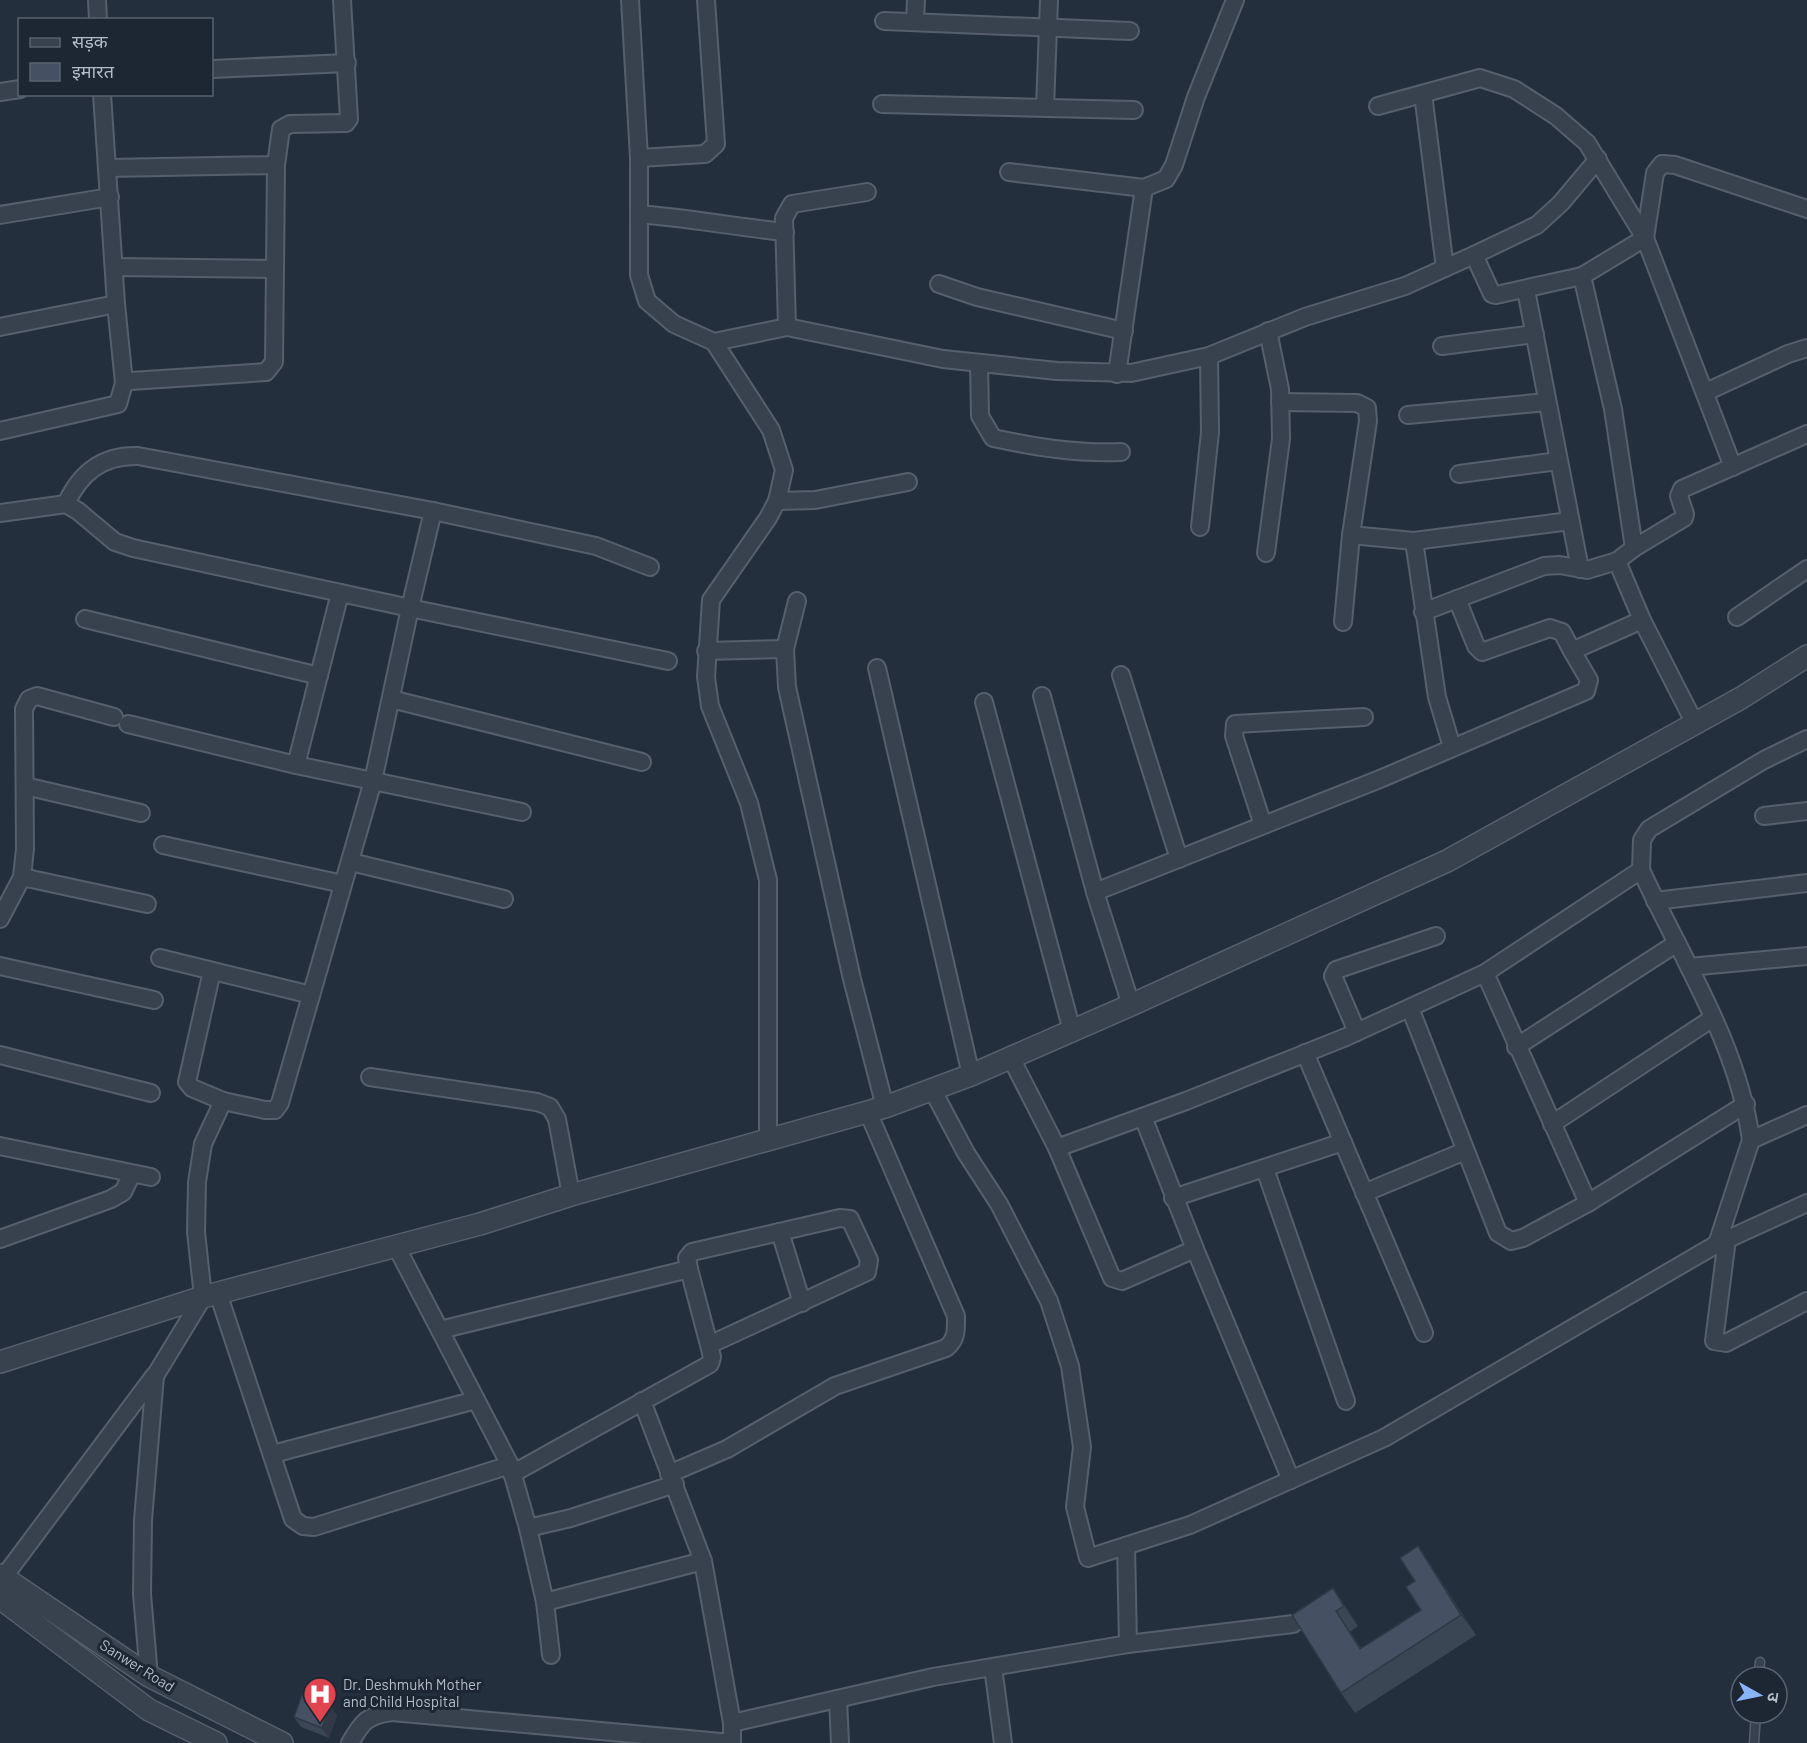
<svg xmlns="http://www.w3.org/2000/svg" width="1807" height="1743" font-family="Barlow,'Noto Sans Devanagari',sans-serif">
<rect width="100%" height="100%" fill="#242f3e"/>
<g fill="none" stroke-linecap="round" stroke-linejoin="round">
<defs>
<g id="service">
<polyline points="1758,1677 1760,1662"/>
<polyline points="1754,1743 1756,1713"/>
</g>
<g id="minor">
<polyline points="97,0 98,20"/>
<polyline points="630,0 639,158 639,275 647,301 674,324 714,342 771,430 784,470 777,501 768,518 711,600 706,677 710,706 749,803 768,880 768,1141"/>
<polyline points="884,21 1130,31"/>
<polyline points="915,22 916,0"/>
<polyline points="212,69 347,63"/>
<polyline points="0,92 20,89"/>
<polyline points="102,94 116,304 124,383"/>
<polyline points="1423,94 1445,268"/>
<polyline points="882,104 1134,110"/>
<polyline points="1378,106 1480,78 1514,89 1556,116 1587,143 1645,238 1733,467"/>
<polyline points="1045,108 1049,0"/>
<polyline points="639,158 705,154 716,144 706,0"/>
<polyline points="108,168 276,165"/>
<polyline points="1009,172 1144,188"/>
<path d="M639,214C688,218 736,227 785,232"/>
<polyline points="0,215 110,197"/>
<polyline points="1474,255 1537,225 1561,203 1598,159"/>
<polyline points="115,267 275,269 276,165 281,129 290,124 346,123 349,119 342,0"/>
<polyline points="1582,276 1613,409 1634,548"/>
<polyline points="939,284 977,297 1124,331"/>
<polyline points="1526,290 1580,569"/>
<polyline points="0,327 116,304"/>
<polyline points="787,327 784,218 792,204 867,192"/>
<polyline points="714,342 787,327 943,359 1057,371 1131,373 1209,356 1305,317 1405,286 1474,255 1492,294 1496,295 1582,276 1645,238 1655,173 1662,164 1675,165 1807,209"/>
<polyline points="1442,346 1535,334"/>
<path d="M979,363L980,416L993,438C1036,447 1077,454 1121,452"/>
<polyline points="1117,374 1144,188 1166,179 1174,165 1196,97 1235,0"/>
<polyline points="1706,392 1788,354 1807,348"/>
<polyline points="1280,402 1357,403 1367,408 1368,421 1351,535 1343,622"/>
<polyline points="1408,415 1547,402"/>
<polyline points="0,431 118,404 124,383 131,381 266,372 274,362 275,269"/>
<polyline points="1459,474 1558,461"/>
<polyline points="777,501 815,500 908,482"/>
<polyline points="433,511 596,546 650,567"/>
<path d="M0,513L66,504L78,511L115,542L133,548L410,608L433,511L138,456C102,455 80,473 66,504"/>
<polyline points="1200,527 1210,432 1209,356"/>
<polyline points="1351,535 1414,541 1570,521"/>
<polyline points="1414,541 1437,697 1452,747"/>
<polyline points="1266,553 1281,439 1280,389 1268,331"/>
<polyline points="1457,599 1476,646 1482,652 1550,628 1562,632 1572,651"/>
<polyline points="797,601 785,649 787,687 852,979 885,1107"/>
<polyline points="1423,612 1544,566 1560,565 1587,570 1617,561"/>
<polyline points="1737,617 1807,569"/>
<polyline points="85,619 319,676"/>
<polyline points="1642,620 1695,724"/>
<polyline points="706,651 785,649"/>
<polyline points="877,668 971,1075"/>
<polyline points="1121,675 1179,859"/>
<polyline points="1042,696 1095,892"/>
<polyline points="391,699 642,762"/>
<polyline points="984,702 1072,1031"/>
<polyline points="128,724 296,765 522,812"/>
<polyline points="296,765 340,593"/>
<polyline points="25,786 141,813"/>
<polyline points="1764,816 1807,811"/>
<polyline points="1263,825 1234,736 1235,724 1364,717"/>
<polyline points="163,845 343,884"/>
<polyline points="351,862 504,899"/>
<path d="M1641,870C1681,958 1738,1043 1751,1140L1807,1115"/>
<polyline points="22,877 147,904"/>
<polyline points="1655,901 1807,883"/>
<polyline points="0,919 22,877 25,849 24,709 29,699 37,696 114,717"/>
<polyline points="160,958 311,995"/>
<polyline points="0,966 154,1000"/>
<polyline points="1689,967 1807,956"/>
<polyline points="212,971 187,1082 192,1088 223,1101"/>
<polyline points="1485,973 1588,1203"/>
<polyline points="1131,1005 1095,892 1380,779 1586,691 1589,680 1572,651 1642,620 1617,561 1634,548 1684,518 1685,514 1679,496 1682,489 1807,434"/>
<polyline points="1410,1008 1498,1233 1511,1241 1523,1238 1588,1203 1746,1104"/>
<polyline points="1357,1032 1333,976 1336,970 1436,936"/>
<polyline points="1516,1047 1677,943"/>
<polyline points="1305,1053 1424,1333"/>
<polyline points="0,1055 151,1093"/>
<polyline points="1010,1056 1057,1148 1186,1101 1346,1037 1485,973 1641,870 1642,840 1649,829 1764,760 1807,739"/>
<polyline points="370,1077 537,1102 550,1107 557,1119 571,1195"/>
<polyline points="932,1089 966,1153 999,1204 1049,1301 1070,1366 1082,1447 1075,1507 1088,1558 1190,1525 1384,1438 1717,1244 1807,1203"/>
<polyline points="1143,1117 1195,1249"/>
<polyline points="1552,1124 1713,1018"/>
<polyline points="0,1146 151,1177"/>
<polyline points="1057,1148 1112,1278 1122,1281 1195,1249 1291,1480"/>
<polyline points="1265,1169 1346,1401"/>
<polyline points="1364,1193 1465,1151"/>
<polyline points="1173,1198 1343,1142"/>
<polyline points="780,1232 802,1303"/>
<polyline points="0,1239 111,1199 123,1192 132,1174"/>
<polyline points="1727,1239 1714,1341 1726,1343 1807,1301"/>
<polyline points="1717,1244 1751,1140"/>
<polyline points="396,1246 510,1465 528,1528 545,1602 551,1655"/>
<polyline points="218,1293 293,1519 303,1526 314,1527 510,1465"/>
<polyline points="440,1330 689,1269"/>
<polyline points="642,1401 703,1561 732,1723"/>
<polyline points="273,1454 476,1400"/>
<polyline points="512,1474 710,1364 712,1357 709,1345 689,1269 687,1258 692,1252 840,1218 850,1219 869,1260 867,1272 709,1345"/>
<path d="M669,1474L727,1449L835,1386L946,1348C957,1339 956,1330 956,1316L868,1112"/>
<polyline points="528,1528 571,1518 675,1484"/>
<polyline points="1126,1546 1128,1644"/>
<polyline points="3,1578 154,1376"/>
<polyline points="545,1602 703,1561"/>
<polyline points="993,1667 1003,1743"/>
<polyline points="149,1676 142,1594 143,1520 155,1376 203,1297 196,1232 197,1182 203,1144 223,1101 265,1110 275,1110 280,1103 373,781 410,608 668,661"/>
<polyline points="838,1699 840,1743"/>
<path d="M350,1743C362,1722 367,1715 392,1712L732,1743"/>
<polyline points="732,1743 732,1723 933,1677 1128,1644 1293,1624"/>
</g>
<g id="tertiary">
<polyline points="0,1362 203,1297 480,1224 571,1195 885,1107 971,1075 1131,1005 1447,861 1741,698 1807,656"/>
<polyline points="0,1575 149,1676 282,1743"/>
<polyline points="0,1598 149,1710 216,1743"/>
</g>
</defs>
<use href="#service" stroke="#565f6c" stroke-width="11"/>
<use href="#minor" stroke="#565f6c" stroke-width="20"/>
<use href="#tertiary" stroke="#565f6c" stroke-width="24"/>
<use href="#service" stroke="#38414e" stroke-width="8"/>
<use href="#minor" stroke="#38414e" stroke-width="16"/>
<use href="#tertiary" stroke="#38414e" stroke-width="21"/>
</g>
<g fill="#3b4654">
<polygon points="1418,1546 1432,1567 1476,1635 1355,1713 1341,1693 1333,1588 1358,1626 1350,1632 1361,1648 1421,1610 1415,1581"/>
<polygon points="330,1706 337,1716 329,1738 301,1727 294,1717"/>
</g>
<g fill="#303945">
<polygon points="1418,1546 1432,1567 1476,1635 1461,1615"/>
<polygon points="1333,1588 1347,1609 1358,1626 1344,1606"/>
<polygon points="1336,1611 1350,1632 1374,1669 1360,1649"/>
<polygon points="330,1706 337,1716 329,1738 322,1728"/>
</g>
<g fill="#455162" stroke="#303945" stroke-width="1.5">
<polygon points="1418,1546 1461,1615 1341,1693 1292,1615 1333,1588 1344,1606 1336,1611 1360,1649 1421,1610 1406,1587 1415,1581 1400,1558"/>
<polygon points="302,1695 330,1706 322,1728 294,1717"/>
</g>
<defs>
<symbol id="hospital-pin" viewBox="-11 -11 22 30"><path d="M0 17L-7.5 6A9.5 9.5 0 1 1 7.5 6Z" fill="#e0444e" stroke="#1d2633"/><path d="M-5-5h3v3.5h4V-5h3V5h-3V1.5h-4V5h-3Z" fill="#fff"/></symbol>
</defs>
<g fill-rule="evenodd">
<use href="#hospital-pin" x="301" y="1675" width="38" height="52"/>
</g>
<g text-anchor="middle" stroke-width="6" stroke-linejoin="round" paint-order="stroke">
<g font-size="15" fill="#b4bcc9" stroke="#1d2633">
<text transform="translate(137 1666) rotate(32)" y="5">Sanwer Road</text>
</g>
<g font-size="15" fill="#b4bcc9" stroke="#1d2633" text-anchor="start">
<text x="343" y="1690">Dr. Deshmukh Mother<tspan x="343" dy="17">and Child Hospital</tspan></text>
</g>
</g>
<rect x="18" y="18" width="195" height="78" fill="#1d2633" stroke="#59626f" stroke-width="1.5"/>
<rect x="30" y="38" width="30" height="9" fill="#38414e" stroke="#59626f" stroke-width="1.5"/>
<text x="72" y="48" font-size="18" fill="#b4bcc9">सड़क</text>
<rect x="30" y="63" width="30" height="18" fill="#455162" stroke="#59626f" stroke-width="1.5"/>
<text x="72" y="78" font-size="18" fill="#b4bcc9">इमारत</text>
<g transform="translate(1759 1695) rotate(99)"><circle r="28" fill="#1d2633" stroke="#59626f" stroke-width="1.5"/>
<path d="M0-4.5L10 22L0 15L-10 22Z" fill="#8ab4f8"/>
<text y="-9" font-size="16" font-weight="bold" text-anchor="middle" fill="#b4bcc9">उ</text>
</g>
</svg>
